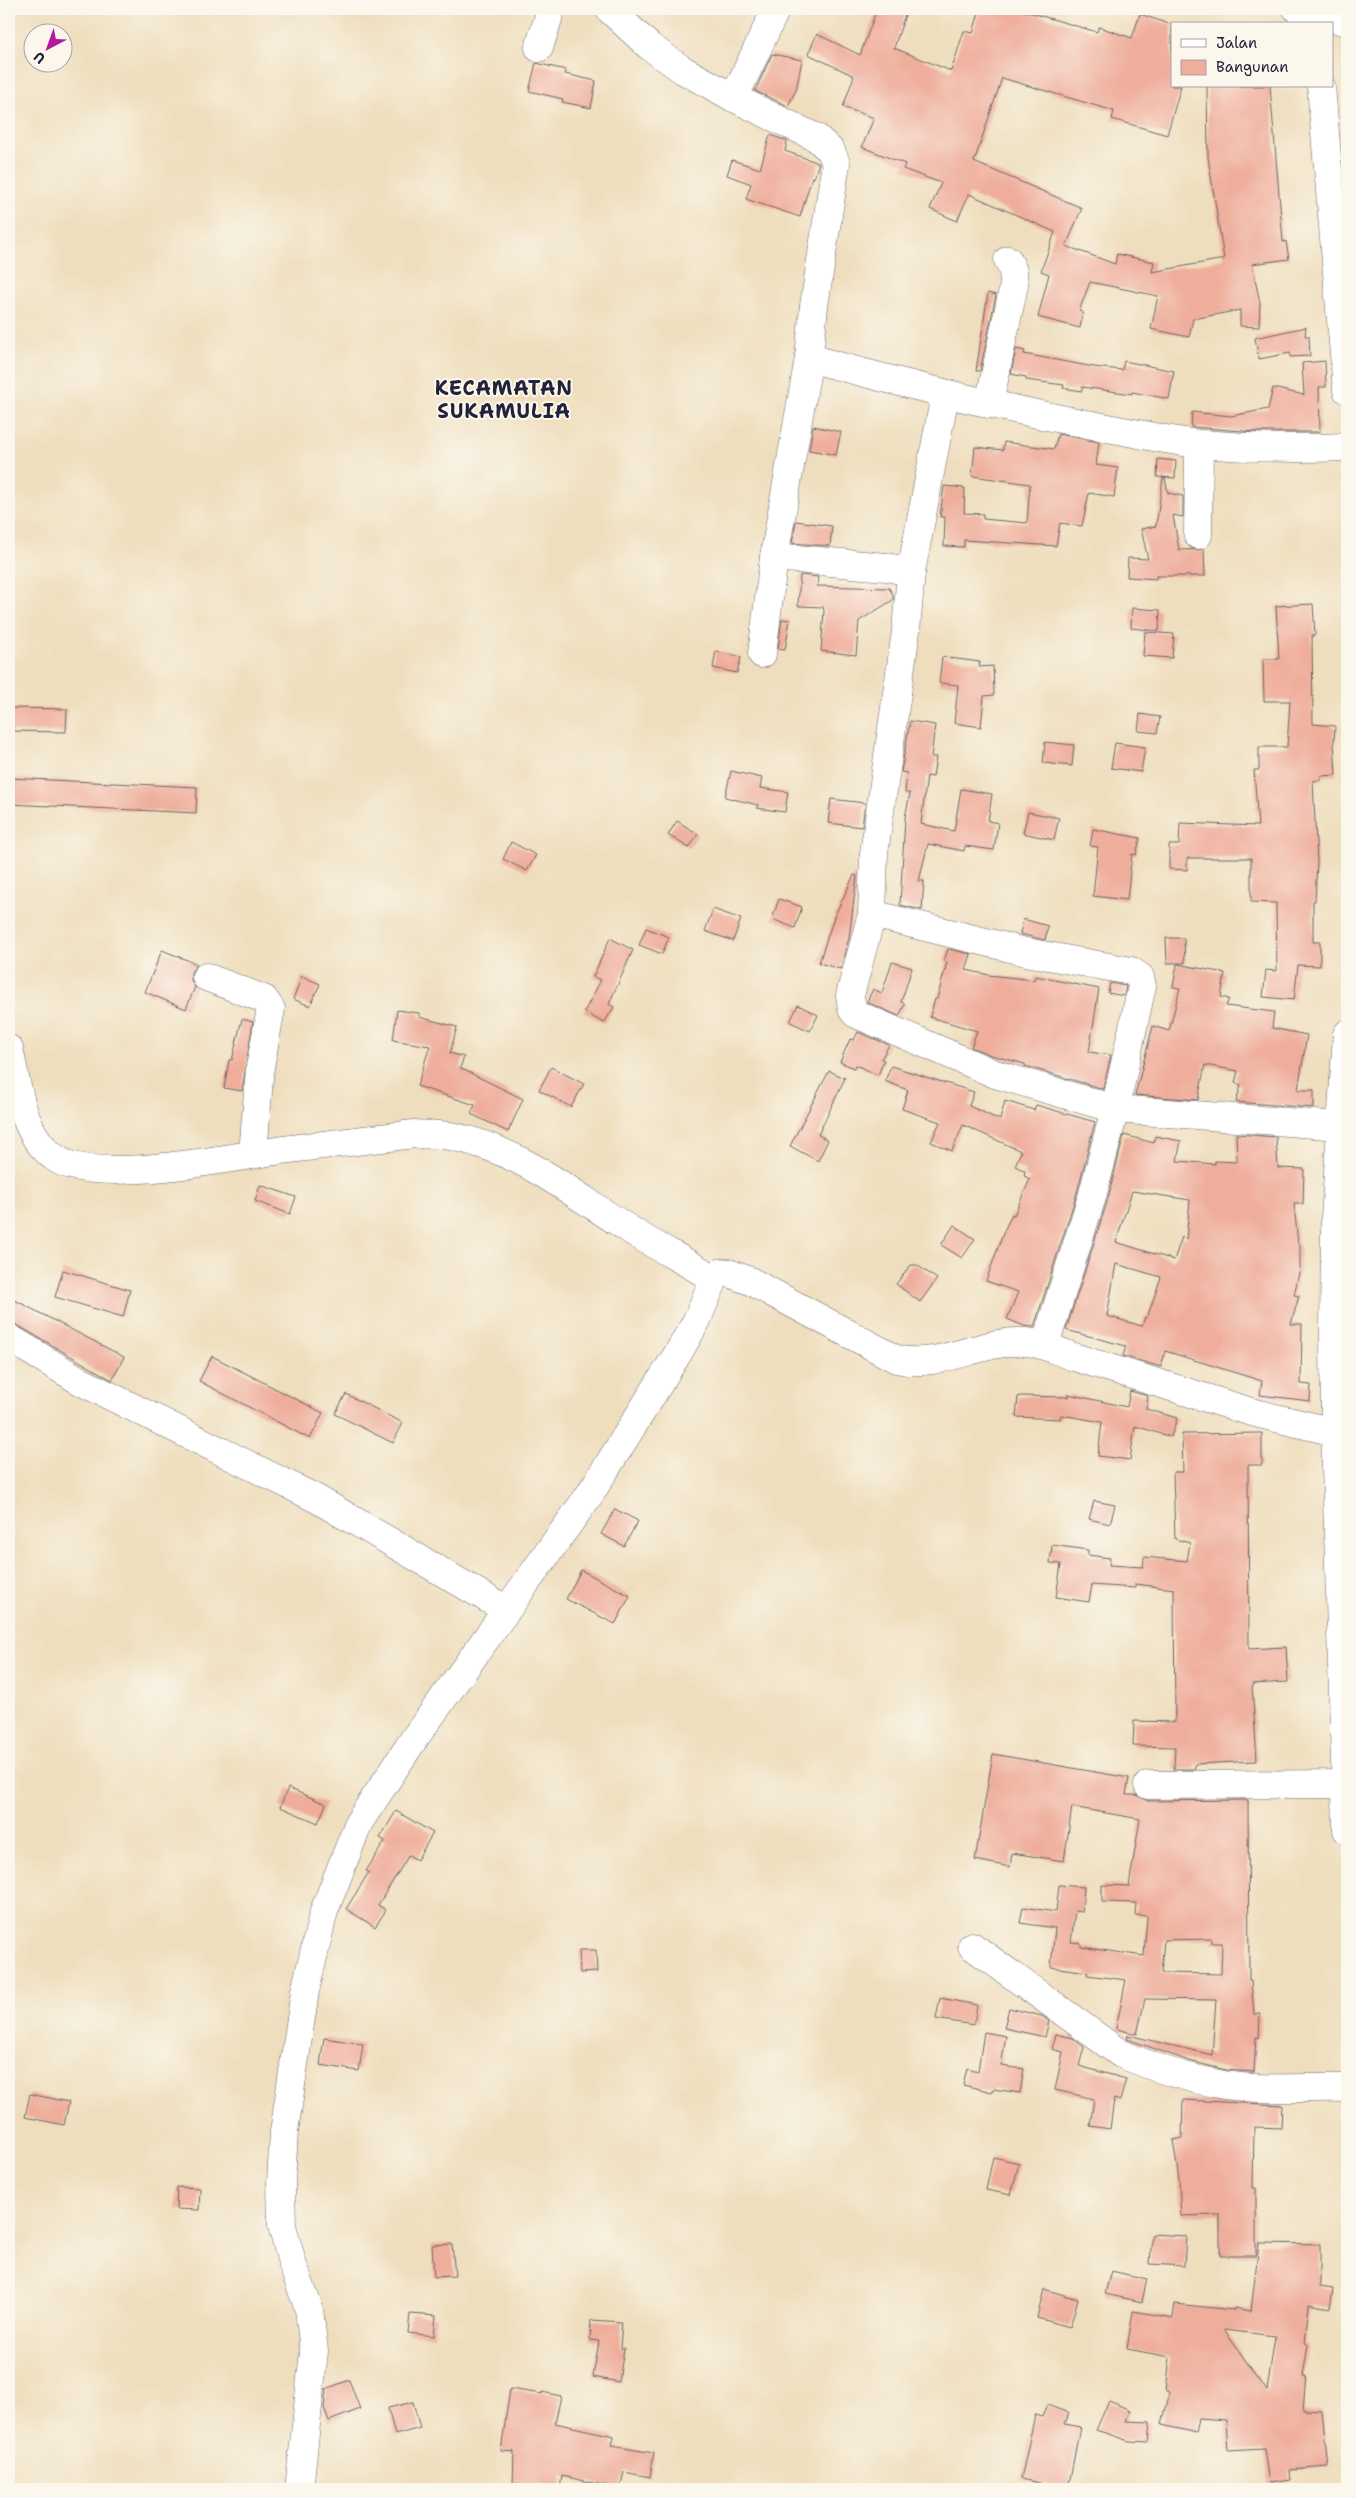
<svg xmlns="http://www.w3.org/2000/svg" width="1356" height="2498" font-family="'Shantell Sans',sans-serif">
<rect width="100%" height="100%" fill="#fbf7ec"/>
<filter id="ink" filterUnits="userSpaceOnUse"><feTurbulence type="fractalNoise" baseFrequency=".02" numOctaves="2"/><feDisplacementMap in="SourceGraphic" scale="10" xChannelSelector="R" yChannelSelector="G"/><feConvolveMatrix kernelMatrix="1 2 1 2 8 2 1 2 1" color-interpolation-filters="sRGB"/></filter>
<filter id="wash" filterUnits="userSpaceOnUse"><feTurbulence type="fractalNoise" baseFrequency=".0096" numOctaves="4" result="noise"/><feDisplacementMap in="SourceGraphic" scale="20" xChannelSelector="R" yChannelSelector="G"/><feGaussianBlur stdDeviation="1.12" result="paint"/><feColorMatrix in="noise" values="0 0 0 0 0 0 0 0 0 0 0 0 0 0 0 0 0 1.4 0 .05"/><feComposite in="paint" operator="in"/></filter>
<g filter="url(#wash)">
<rect width="100%" height="100%" fill="#efdebd"/>
<g id="blocks">
<g fill="#efad9b" fill-rule="evenodd">
<polygon points="877,9 907,9 894,48 951,71 964,31 973,33 980,9 1018,9 1097,32 1099,27 1132,38 1140,14 1172,25 1172,86 1181,86 1167,135 1112,119 1114,111 1002,78 974,162 1082,208 1066,246 1115,264 1117,254 1154,262 1152,272 1224,259 1208,157 1207,86 1270,86 1283,242 1286,241 1289,259 1252,264 1260,303 1259,327 1240,326 1240,310 1193,319 1189,337 1151,329 1158,296 1090,282 1079,311 1083,312 1080,328 1038,317 1049,274 1041,271 1055,232 969,194 957,221 930,209 941,183 903,169 905,164 862,147 874,118 843,107 854,76 808,54 817,34 860,55"/>
<polygon points="772,54 802,60 796,90 788,106 755,91"/>
<polygon points="536,63 566,70 565,74 596,81 591,108 562,102 563,99 529,91"/>
<polygon points="770,135 787,141 785,151 819,163 814,178 812,177 800,217 746,199 751,184 727,175 732,160 760,169"/>
<polygon points="988,293 996,295 980,371 976,371"/>
<polygon points="1306,327 1305,336 1309,336 1310,356 1290,357 1290,353 1259,359 1255,338"/>
<polygon points="1016,349 1025,351 1024,354 1094,367 1122,370 1124,361 1174,371 1169,399 1132,392 1132,394 1082,387 1082,391 1063,388 1064,385 1026,380 1026,377 1011,374"/>
<polygon points="1325,361 1326,387 1319,387 1320,432 1256,432 1191,427 1192,412 1231,416 1268,409 1273,388 1304,395 1302,363"/>
<polygon points="813,426 841,432 836,455 809,450"/>
<polygon points="1058,434 1099,442 1096,465 1118,468 1114,497 1089,493 1082,526 1060,523 1056,546 964,540 964,547 944,546 945,517 940,517 944,486 965,488 964,513 983,514 983,519 1027,523 1030,484 972,476 975,447 1003,450 1004,442 1054,449"/>
<polygon points="1158,459 1176,461 1175,478 1157,477"/>
<polygon points="1163,478 1165,478 1168,493 1183,496 1183,517 1173,515 1179,550 1204,549 1205,576 1156,576 1156,579 1127,577 1128,558 1148,559 1141,529 1156,526"/>
<polygon points="796,521 832,526 830,546 792,543"/>
<polygon points="800,575 818,577 817,586 889,588 893,595 893,600 859,621 856,655 821,651 824,611 823,607 798,606"/>
<polygon points="1313,604 1315,635 1312,635 1313,724 1335,726 1334,743 1336,775 1321,776 1321,780 1313,781 1317,862 1315,901 1313,901 1313,942 1320,942 1320,966 1298,965 1294,1000 1263,997 1266,970 1277,971 1276,903 1251,902 1251,858 1187,858 1187,870 1169,869 1169,845 1179,845 1180,823 1258,826 1254,770 1259,770 1259,747 1287,747 1290,701 1264,701 1263,659 1279,659 1276,606"/>
<polygon points="1132,608 1160,610 1159,631 1131,628"/>
<polygon points="782,619 790,620 785,650 778,649"/>
<polygon points="1145,632 1174,634 1172,658 1143,656"/>
<polygon points="716,651 741,657 737,673 713,668"/>
<polygon points="942,657 980,662 979,667 993,666 994,695 984,696 981,727 954,723 958,685 939,683"/>
<polygon points="9,708 67,709 66,732 9,731"/>
<polygon points="1140,714 1160,717 1157,733 1138,731"/>
<polygon points="910,721 935,725 931,757 936,757 933,777 927,776 921,824 954,831 961,789 992,794 988,821 998,823 994,850 965,846 964,851 928,844 919,881 924,881 922,910 900,905 905,818 910,793 905,793 907,773 901,772"/>
<polygon points="1045,742 1074,745 1072,766 1043,763"/>
<polygon points="1115,743 1145,747 1141,772 1111,768"/>
<polygon points="731,771 762,778 760,788 788,792 785,812 757,808 758,805 725,797"/>
<polygon points="9,778 197,787 196,813 9,804"/>
<polygon points="831,799 865,803 862,827 828,823"/>
<polygon points="1028,812 1059,818 1054,840 1023,833"/>
<polygon points="677,821 698,834 689,848 668,835"/>
<polygon points="1093,829 1140,838 1136,855 1132,854 1127,900 1093,896 1098,847 1090,846"/>
<polygon points="511,842 536,855 527,871 503,859"/>
<polygon points="854,875 857,876 849,938 840,969 819,963 834,917"/>
<polygon points="779,899 802,907 795,928 772,919"/>
<polygon points="713,909 741,919 733,941 705,931"/>
<polygon points="1023,919 1048,926 1045,940 1020,934"/>
<polygon points="646,928 669,937 662,954 639,945"/>
<polygon points="610,938 633,950 609,1004 614,1007 604,1023 584,1012 601,980 593,977"/>
<polygon points="1166,938 1184,938 1185,963 1167,963"/>
<polygon points="948,949 971,954 966,970 989,975 1034,980 1035,976 1099,989 1089,1052 1111,1055 1103,1089 1025,1066 1025,1064 991,1055 971,1047 977,1031 930,1017 935,999 937,999 947,962 944,961"/>
<polygon points="162,950 197,964 191,972 191,980 195,987 186,1009 145,992"/>
<polygon points="892,962 912,968 901,1002 905,1004 899,1016 867,1002 873,989 882,993"/>
<polygon points="1177,964 1225,973 1221,997 1229,999 1226,1006 1274,1012 1272,1028 1307,1035 1298,1090 1314,1090 1314,1108 1236,1102 1241,1085 1235,1083 1238,1071 1205,1065 1198,1100 1135,1095 1153,1026 1169,1031 1180,988 1173,987"/>
<polygon points="302,976 320,984 310,1006 293,999"/>
<polygon points="1110,983 1126,986 1124,996 1108,993"/>
<polygon points="798,1005 818,1015 810,1031 790,1022"/>
<polygon points="397,1010 419,1013 419,1017 457,1027 450,1053 464,1057 460,1068 523,1099 508,1132 471,1114 475,1105 417,1086 430,1046 393,1040"/>
<polygon points="242,1019 253,1022 242,1091 224,1088 229,1060 232,1060"/>
<polygon points="858,1032 889,1045 881,1059 884,1060 878,1075 856,1065 854,1068 840,1062 850,1039 854,1040"/>
<polygon points="891,1066 974,1092 969,1106 1000,1120 1005,1101 1034,1110 1036,1105 1095,1122 1077,1193 1034,1327 1024,1326 1007,1319 1018,1292 986,1281 1004,1231 1012,1214 1014,1215 1030,1179 1024,1176 1025,1171 1015,1166 1021,1151 963,1125 952,1151 931,1142 940,1122 902,1109 908,1090 885,1081"/>
<polygon points="551,1067 584,1084 571,1107 539,1090"/>
<polygon points="829,1071 845,1078 818,1135 828,1140 818,1161 790,1146"/>
<path d="M1236,1134L1276,1137L1278,1168L1304,1169L1303,1204H1294L1298,1244H1300V1269L1294,1295L1299,1296L1291,1324H1302L1301,1384L1311,1385L1310,1401L1260,1395L1262,1381L1165,1351L1161,1367L1123,1356L1126,1346L1066,1330L1107,1202L1124,1135L1154,1143L1155,1136L1181,1141L1177,1161L1215,1164V1161L1237,1162ZM1132,1191L1190,1200L1186,1239L1182,1237L1174,1260L1116,1242ZM1116,1264L1161,1277L1147,1318L1145,1317L1142,1326L1107,1316Z"/>
<polygon points="260,1185 296,1197 290,1214 255,1201"/>
<polygon points="954,1225 975,1239 962,1258 941,1245"/>
<polygon points="911,1265 917,1265 937,1279 920,1302 896,1284"/>
<polygon points="63,1270 130,1290 123,1317 55,1297"/>
<polygon points="9,1297 124,1357 112,1380 17,1325 9,1322"/>
<polygon points="212,1356 323,1413 310,1439 199,1381"/>
<polygon points="1130,1391 1148,1396 1146,1409 1177,1418 1171,1437 1135,1426 1130,1460 1098,1456 1102,1422 1061,1415 1060,1419 1016,1417 1018,1397 1021,1396 1068,1397 1068,1394 1127,1407"/>
<polygon points="346,1394 403,1423 393,1443 335,1414"/>
<polygon points="1262,1433 1262,1465 1248,1465 1249,1649 1286,1647 1288,1682 1252,1684 1257,1761 1195,1764 1195,1769 1174,1769 1175,1747 1133,1746 1134,1721 1175,1722 1174,1589 1135,1584 1135,1588 1092,1585 1089,1602 1056,1597 1061,1564 1050,1563 1052,1545 1088,1550 1088,1555 1110,1558 1109,1565 1143,1567 1144,1557 1187,1561 1190,1543 1175,1539 1173,1472 1183,1472 1182,1434"/>
<polygon points="1094,1501 1115,1505 1110,1524 1089,1519"/>
<polygon points="615,1509 638,1521 624,1546 601,1534"/>
<polygon points="581,1570 630,1596 615,1624 566,1599"/>
<path d="M993,1754L1129,1778L1126,1795H1136L1148,1801L1248,1800L1249,1980H1251L1254,2014H1260L1259,2038L1256,2037L1254,2072L1226,2070L1189,2061L1127,2039L1128,2035L1212,2055L1216,2000L1145,1999L1137,2034L1116,2029L1126,1980L1087,1975L1088,1972L1051,1967L1055,1928L1020,1923L1023,1907L1056,1912L1059,1885L1084,1887L1082,1912L1075,1911L1071,1942L1081,1943V1947L1144,1956L1147,1916L1135,1915L1136,1903L1102,1902V1885L1129,1886L1140,1819L1072,1807L1064,1861L1012,1853L1010,1867L975,1860ZM1212,1939V1943H1222L1221,1974L1161,1973L1164,1940Z"/>
<polygon points="288,1788 326,1804 318,1823 280,1807"/>
<polygon points="396,1811 433,1833 417,1860 409,1855 378,1905 386,1910 375,1927 346,1909 369,1872 366,1871 385,1841 380,1838"/>
<polygon points="579,1950 596,1950 597,1972 580,1973"/>
<polygon points="940,1998 977,2005 974,2025 936,2019"/>
<polygon points="1009,2008 1042,2016 1049,2021 1045,2037 1004,2028"/>
<polygon points="984,2032 1006,2036 1001,2066 1024,2069 1020,2093 993,2089 992,2092 963,2085 967,2068 978,2071"/>
<polygon points="1056,2034 1073,2038 1084,2047 1079,2066 1126,2079 1120,2101 1114,2099 1110,2129 1090,2126 1094,2099 1055,2090 1063,2052 1052,2049"/>
<polygon points="324,2038 363,2044 359,2071 320,2065"/>
<polygon points="30,2094 69,2102 64,2125 25,2117"/>
<polygon points="1183,2100 1282,2105 1281,2128 1254,2127 1253,2188 1256,2188 1256,2256 1220,2256 1220,2215 1181,2216 1179,2180 1173,2140 1182,2138"/>
<polygon points="993,2157 1019,2163 1011,2195 986,2190"/>
<polygon points="177,2187 200,2188 199,2210 176,2209"/>
<polygon points="1152,2234 1186,2236 1184,2266 1150,2264"/>
<path d="M1259,2243L1320,2244V2287L1333,2289L1330,2308L1309,2304L1305,2344L1308,2345L1303,2376H1306L1303,2410L1322,2411L1328,2467L1290,2470L1291,2480L1269,2483L1264,2449L1228,2451L1226,2420L1199,2418L1196,2433L1162,2425L1170,2391H1166L1170,2357L1127,2349L1133,2311L1173,2318L1175,2304L1234,2310V2308L1251,2311ZM1224,2330L1275,2336L1267,2391Z"/>
<polygon points="452,2244 455,2276 434,2277 432,2245"/>
<polygon points="1111,2271 1147,2279 1142,2302 1105,2294"/>
<polygon points="1044,2289 1078,2299 1070,2327 1037,2318"/>
<polygon points="410,2314 436,2316 434,2336 408,2333"/>
<polygon points="591,2320 622,2322 620,2348 624,2348 619,2382 593,2377 599,2341 590,2340"/>
<polygon points="349,2380 360,2409 329,2421 324,2408 326,2389"/>
<polygon points="510,2389 542,2394 542,2392 561,2396 555,2423 614,2436 612,2446 654,2453 650,2477 624,2472 620,2489 562,2476 560,2489 513,2486 514,2452 501,2451"/>
<polygon points="1109,2401 1130,2410 1126,2421 1150,2422 1148,2442 1129,2441 1096,2430"/>
<polygon points="413,2402 420,2428 395,2435 388,2408"/>
<polygon points="1047,2405 1069,2413 1065,2424 1080,2427 1068,2489 1021,2479 1035,2415 1042,2417"/>
</g>
</g>
</g>
<g filter="url(#ink)">
<use href="#blocks" fill-opacity="0" stroke="#6a6468" stroke-width="1"/>
<g fill="none" stroke-linecap="round" stroke-linejoin="round">
<defs>
<g id="minor">
<polyline points="609,9 649,46 683,70 734,98 817,138 831,151 836,163 814,306 809,358 774,557 762,654"/>
<polyline points="1297,9 1347,22"/>
<polyline points="539,48 551,9"/>
<polyline points="734,98 776,9"/>
<path d="M809,358C907,385 1004,409 1103,427C1135,433 1167,441 1200,444C1249,448 1298,449 1347,447"/>
<polyline points="989,404 1014,285 1013,271 1008,260"/>
<polyline points="1198,535 1199,444"/>
<polyline points="774,557 886,567 911,572 906,631 874,853 872,914 850,995 852,1009 856,1014 995,1074 1115,1109 1340,1126"/>
<polyline points="911,572 945,395"/>
<polyline points="872,914 1026,952 1131,971 1140,977 1142,986 1115,1109 1092,1197 1045,1345"/>
<polyline points="206,977 264,999 271,1009 260,1067 253,1154"/>
<path d="M9,1049C18,1086 21,1134 55,1158C94,1186 233,1157 282,1150C326,1145 370,1139 414,1134C427,1135 442,1134 455,1137C520,1150 574,1195 629,1229C656,1247 686,1261 714,1279"/>
<polyline points="9,1338 82,1382 317,1499 507,1610"/>
<polyline points="1148,1785 1346,1784"/>
<path d="M972,1946L1121,2054C1154,2068 1189,2079 1224,2085C1264,2091 1307,2087 1347,2088"/>
<path d="M299,2489L314,2351L309,2309L293,2266L282,2226L281,2182L284,2132L305,1991L324,1911L359,1822L414,1739L590,1494L680,1350L696,1322L714,1279L719,1273H729L750,1281L896,1359C939,1370 982,1339 1026,1342C1043,1343 1057,1351 1074,1357L1255,1413L1347,1435"/>
</g>
<g id="major">
<polyline points="1314,9 1315,24"/>
<polyline points="1321,86 1347,390"/>
<polyline points="1347,1034 1335,1218 1334,1337 1335,1433 1347,1830"/>
</g>
</defs>
<use href="#minor" stroke="#6a6468" stroke-width="29"/>
<use href="#major" stroke="#6a6468" stroke-width="29"/>
<use href="#minor" stroke="#fff" stroke-width="28"/>
<use href="#major" stroke="#fff" stroke-width="28"/>
</g>
</g>
<g text-anchor="middle" stroke-width="4" stroke-linejoin="round" paint-order="stroke">
<g font-size="20" font-weight="bold" letter-spacing="1" fill="#22223b" stroke="#fbf7ec">
<text x="504" y="395">KECAMATAN<tspan x="504" dy="23">SUKAMULIA</tspan></text>
</g>
</g>
<rect width="1356" height="2498" fill="none" stroke="#fbf7ec" stroke-width="30"/>
<rect x="1171" y="22" width="162" height="65" fill="#fbf7ec" stroke="#a4a2a5"/>
<rect x="1181" y="39" width="25" height="8" fill="#ffffff" stroke="#a4a2a5"/>
<text x="1216" y="48" font-size="15" fill="#22223b">Jalan</text>
<rect x="1181" y="60" width="25" height="15" fill="#efad9b" stroke="#a4a2a5"/>
<text x="1216" y="72" font-size="15" fill="#22223b">Bangunan</text>
<g transform="translate(48 48) rotate(221)"><circle r="24" fill="#fbf7ec" stroke="#a4a2a5"/>
<path d="M0-4L9 19L0 12L-9 19Z" fill="#b5179e"/>
<text y="-8" font-size="14" font-weight="bold" text-anchor="middle" fill="#22223b">U</text>
</g>
</svg>
